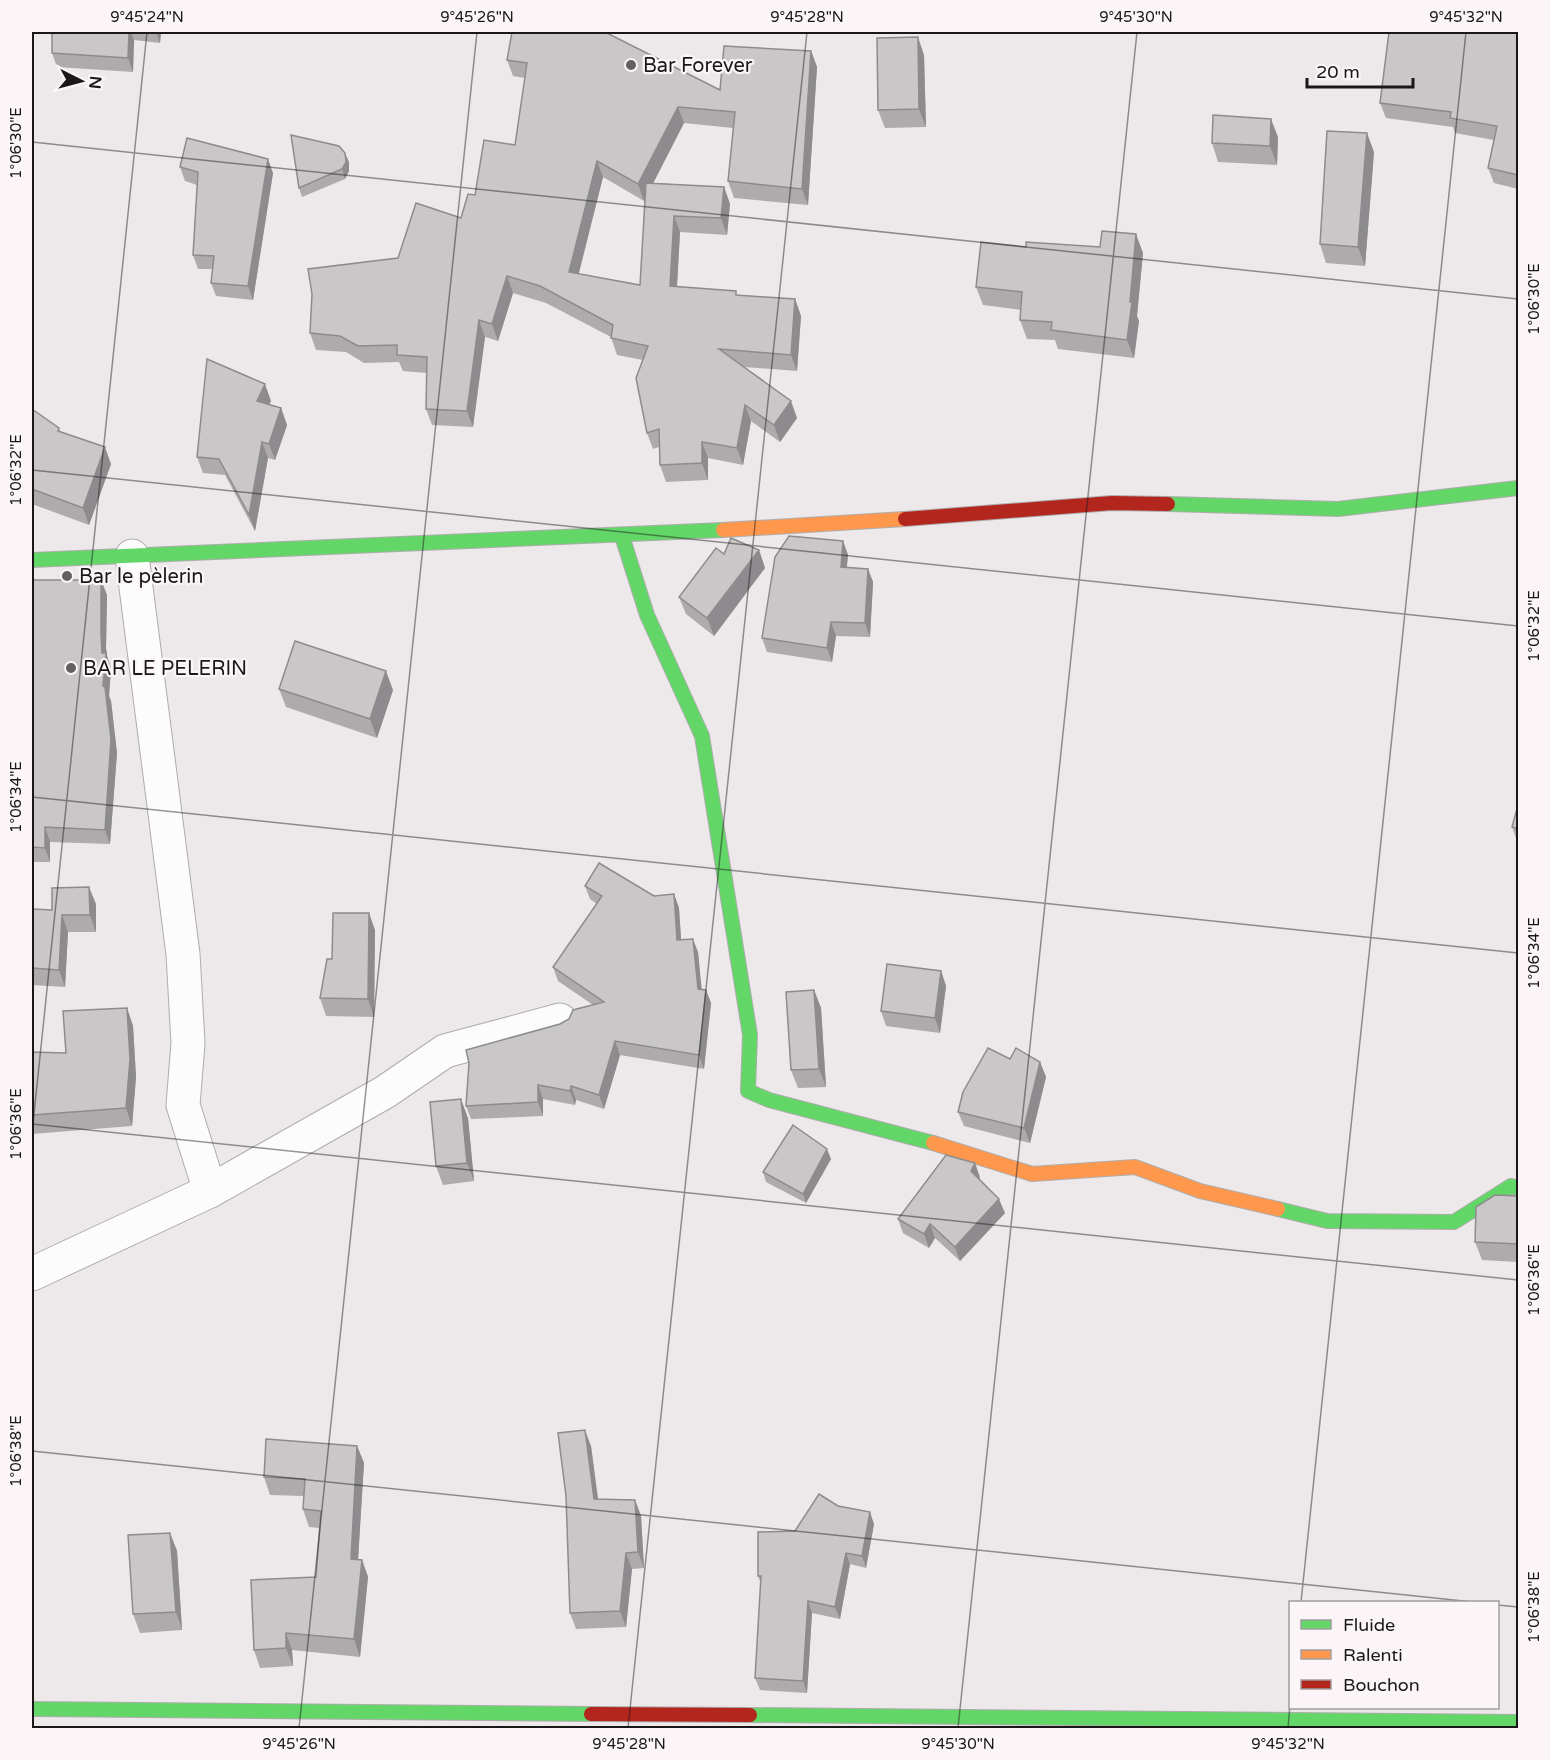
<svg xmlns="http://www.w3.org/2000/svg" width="1550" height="1760" font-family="'Varela Round',sans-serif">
<rect width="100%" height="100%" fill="#ede9eb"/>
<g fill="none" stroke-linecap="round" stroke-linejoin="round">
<defs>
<g id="street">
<polyline points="132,556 183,954 188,1043 183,1105 210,1191"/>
<polyline points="32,1274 210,1191 385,1092 445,1051 560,1020"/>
</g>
<g id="fast">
<polyline points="1168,504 1338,509 1518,488"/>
<polyline points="622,536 647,615 702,736 750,1035 748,1091 769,1100 933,1143"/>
<polyline points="32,560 723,530"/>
<polyline points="1278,1209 1327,1221 1454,1222 1511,1186 1518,1188"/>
<polyline points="32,1709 591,1714"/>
<polyline points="750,1715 1518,1722"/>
</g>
<g id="slow">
<polyline points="723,530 905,519"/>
<polyline points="933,1143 1032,1174 1135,1167 1200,1191 1278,1209"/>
</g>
<g id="jam">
<polyline points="905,519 1112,503 1168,504"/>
<polyline points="591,1714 750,1715"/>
</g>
</defs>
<use href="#street" stroke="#afacad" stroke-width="35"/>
<use href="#fast" stroke="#afacad" stroke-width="16"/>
<use href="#slow" stroke="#afacad" stroke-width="16"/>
<use href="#jam" stroke="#afacad" stroke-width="16"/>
<use href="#street" stroke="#fcfcfc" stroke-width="33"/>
<use href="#fast" stroke="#63d668" stroke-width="14"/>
<use href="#slow" stroke="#ff974d" stroke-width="14"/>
<use href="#jam" stroke="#b3261e" stroke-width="14"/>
</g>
<g fill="#aeabad" fill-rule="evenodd">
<polygon points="52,32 161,32 160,43 134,40 133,72 57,67 52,53"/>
<polygon points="1518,32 1518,189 1494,183 1488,168 1494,140 1455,133 1453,127 1386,118 1380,103"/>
<path d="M811,51L817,67L808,205L734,198L728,181L733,128L684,123L653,183L724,187L730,204L727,235L680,232L677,287L738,295L795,299L801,316L797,371L744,367L797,418L780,442L751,421L743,465L708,458V480L666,482L660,465L659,447L653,449L647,433L643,360L617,355L611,337L546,303L513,293L498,341L485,337L473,427L432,425L426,409V373L403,371L399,362L364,363L346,352L316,350L310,333L398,258L461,218L475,195L515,145L525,78L513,76L507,60L720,90ZM603,177L644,201L645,198L640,285L578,274Z"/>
<polygon points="924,55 926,127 885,128 878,110"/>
<polygon points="1278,137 1277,165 1218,162 1212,143"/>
<polygon points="1374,152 1365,266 1326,263 1320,244"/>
<polygon points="349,162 349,171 345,179 302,197 299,188"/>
<polygon points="180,167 273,173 253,300 216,296 211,283 213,269 198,269 193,255 197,185 185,181"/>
<polygon points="1026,247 1143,253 1137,316 1139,321 1134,358 1058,349 1055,340 1027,339 1020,320 1021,310 983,305 976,287"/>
<polygon points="271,401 269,405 281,408 287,425 275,460 268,458 255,531 225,475 203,473 197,457"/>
<polygon points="32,409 59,428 60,431 111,464 89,525 32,504"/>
<polygon points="843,541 848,555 847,567 868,569 873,582 870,637 836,636 832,662 767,652 762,638"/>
<polygon points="759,550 765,568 714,636 686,614 679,597"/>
<polygon points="32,580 101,580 107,595 106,648 107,656 111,668 109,696 111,701 117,753 110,844 50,842 50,862 32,862"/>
<polygon points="279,689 393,690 377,738 286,707"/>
<polygon points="1518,805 1518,844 1512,827"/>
<polygon points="585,886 654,896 674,894 679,908 681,940 698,952 701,989 706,990 711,1003 704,1069 620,1055 604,1109 576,1100 575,1105 543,1099 543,1116 471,1119 466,1106 560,1024 593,1005 558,981 553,967 597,904 590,899"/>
<polygon points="96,904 96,932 68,932 65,987 32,985 32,909 52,910"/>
<polygon points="375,930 374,1017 326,1016 320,998 332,959"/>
<polygon points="941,971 946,986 940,1033 886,1026 881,1011"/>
<polygon points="814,990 821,1008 826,1087 798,1088 791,1070"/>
<polygon points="127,1008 133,1026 136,1077 132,1126 32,1134 32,1052 66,1053"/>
<polygon points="1040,1062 1046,1077 1030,1143 964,1126 958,1112"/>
<polygon points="468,1118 474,1181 443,1185 436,1166"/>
<polygon points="831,1159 806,1203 766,1182 763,1172"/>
<polygon points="980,1177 979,1179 1005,1213 960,1261 935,1238 929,1248 903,1233 898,1219"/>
<polygon points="1518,1196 1518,1262 1482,1260 1475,1242"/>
<polygon points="357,1446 364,1463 358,1559 362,1560 368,1577 360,1657 292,1650 293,1666 260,1668 254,1650 316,1577 320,1528 309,1527 303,1509 304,1496 270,1495 264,1477"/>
<polygon points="591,1446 598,1499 635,1500 641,1516 644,1568 632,1569 626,1627 576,1629 570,1613"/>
<polygon points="838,1506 874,1524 866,1568 850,1564 840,1619 812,1613 807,1693 760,1690 755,1678 761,1584 758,1576 795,1531"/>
<polygon points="170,1533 177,1551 182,1630 140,1633 133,1614"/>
</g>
<g fill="#8d8b8d">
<polygon points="129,32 131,32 134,40 133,72 128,58"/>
<polygon points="156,32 161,32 160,43"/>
<polygon points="918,37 924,55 926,127 919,109"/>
<polygon points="811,51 817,67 808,205 802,189"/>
<polygon points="678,107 684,123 644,201 638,184"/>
<polygon points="1271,119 1278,137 1277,165 1270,146"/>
<polygon points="1367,133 1374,152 1365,266 1358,247"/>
<polygon points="345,153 349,162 349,171 345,179 342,169"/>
<polygon points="268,159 273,173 253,300 248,286"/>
<polygon points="597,161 603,177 575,289 569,272"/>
<polygon points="724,187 730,204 727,235 721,218"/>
<polygon points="674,216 680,232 676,303 670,286"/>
<polygon points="1136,234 1143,253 1137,316 1139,321 1134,358 1127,340 1130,302"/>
<polygon points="507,276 513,293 498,341 492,324"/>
<polygon points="795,299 801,316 797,371 791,355"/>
<polygon points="479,320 485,337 473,427 467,411"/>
<polygon points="265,384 271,401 263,417 257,401"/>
<polygon points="791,401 797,418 780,442 774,425"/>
<polygon points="745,405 751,421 743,465 737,448"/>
<polygon points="281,408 287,425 275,460 269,444"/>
<polygon points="262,442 268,458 255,531 249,515"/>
<polygon points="702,442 708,458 708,480 702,463"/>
<polygon points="105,447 111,464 89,525 83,508"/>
<polygon points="843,541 848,555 845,581 841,567"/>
<polygon points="759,550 765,568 714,636 707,618"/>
<polygon points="868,569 873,582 870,637 865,623"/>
<polygon points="101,580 107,595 106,648 107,656 111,668 109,696 111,701 117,753 110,844 105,830 103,686 101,634"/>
<polygon points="831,622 836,636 832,662 827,648"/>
<polygon points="386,671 393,690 377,738 370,719"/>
<polygon points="45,827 50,842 50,862 45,848"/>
<polygon points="89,887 96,904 96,932 90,915"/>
<polygon points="674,894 679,908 682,954 677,940"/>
<polygon points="369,913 375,930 374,1017 368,999"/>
<polygon points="62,915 68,932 65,987 59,970"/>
<polygon points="693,939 698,952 703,1002 698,989"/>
<polygon points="941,971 946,986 940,1033 935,1018"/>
<polygon points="706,990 711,1003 704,1069 699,1055"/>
<polygon points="814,990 821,1008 826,1087 819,1069"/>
<polygon points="127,1008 133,1026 136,1077 132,1126 126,1108"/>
<polygon points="615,1041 620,1055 604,1109 599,1095"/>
<polygon points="1040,1062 1046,1077 1030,1143 1024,1128"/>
<polygon points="538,1085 543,1099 543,1116 538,1102"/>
<polygon points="571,1086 576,1100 575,1105 570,1091"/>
<polygon points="461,1099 468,1118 474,1181 467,1163"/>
<polygon points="827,1149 831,1159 806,1203 803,1194"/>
<polygon points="975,1163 980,1177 976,1185 971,1171"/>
<polygon points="999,1199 1005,1213 960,1261 955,1247"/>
<polygon points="930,1224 935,1238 929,1248 924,1234"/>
<polygon points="585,1430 591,1446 600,1515 594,1499"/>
<polygon points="357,1446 364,1463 357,1576 351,1559"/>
<polygon points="635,1500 641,1516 644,1568 638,1552"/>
<polygon points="870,1512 874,1524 866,1568 862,1556"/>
<polygon points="170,1533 177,1551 182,1630 176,1612"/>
<polygon points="626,1553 632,1569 626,1627 620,1611"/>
<polygon points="846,1553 850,1564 840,1619 835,1607"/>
<polygon points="362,1560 368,1577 360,1657 354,1639"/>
<polygon points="808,1601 812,1613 807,1693 803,1681"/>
<polygon points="286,1633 292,1650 293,1666 286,1648"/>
</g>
<g fill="#cac7c9" stroke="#8d8b8d" stroke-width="1.5">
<polygon points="52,32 129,32 128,58 52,53"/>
<polygon points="512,32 605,32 720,90 724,46 811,51 802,189 728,181 735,112 678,107 638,184 597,161 569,272 640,285 646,183 724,187 721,218 674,216 670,286 736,291 736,295 795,299 791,355 719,349 791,401 774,425 745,405 737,448 702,442 702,463 660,465 659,429 647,433 636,378 648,346 611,338 613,325 540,286 507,276 492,324 479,320 467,411 426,409 427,357 397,355 397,345 358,346 340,336 310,333 312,294 308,269 398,258 416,203 461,218 468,194 475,195 484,140 515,145 527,63 507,60"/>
<polygon points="1389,32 1518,32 1518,175 1488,168 1497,126 1450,118 1451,112 1380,103"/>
<polygon points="918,37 919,109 878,110 877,38"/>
<polygon points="1213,115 1271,119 1270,146 1212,143"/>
<polygon points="1327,131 1367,133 1358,247 1320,244"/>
<polygon points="291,135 339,146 345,153 346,162 342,169 299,188"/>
<polygon points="187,138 268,159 248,286 211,283 214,256 193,255 198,172 180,167"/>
<polygon points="1102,231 1136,234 1130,302 1132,302 1127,340 1051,330 1052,322 1020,320 1022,292 976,287 981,242 1026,247 1026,242 1100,247"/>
<polygon points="207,359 265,384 257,401 281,408 269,444 262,442 249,515 219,459 197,457"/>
<polygon points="32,409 59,428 58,431 105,447 83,508 32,489"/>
<polygon points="789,536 843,541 841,567 868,569 865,623 831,622 827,648 762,638 775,557"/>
<polygon points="731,538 759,550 707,618 679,597 716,548 724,554"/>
<polygon points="32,580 101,580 101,634 102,653 106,653 103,686 105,687 111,739 105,830 45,827 45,848 32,847"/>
<polygon points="295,641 386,671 370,719 279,689"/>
<polygon points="1518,805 1518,829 1512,827"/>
<polygon points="599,863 654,896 674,894 677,940 693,939 698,989 706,990 699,1055 615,1041 599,1095 571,1086 570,1091 538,1085 538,1102 466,1106 469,1063 466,1050 560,1024 569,1019 573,1010 604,1002 553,967 602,896 585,886"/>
<polygon points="89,887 90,915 62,915 59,970 32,968 32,909 52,910 52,888"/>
<polygon points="333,913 369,913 368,999 320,998 327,959 332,959"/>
<polygon points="887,964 941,971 935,1018 881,1011"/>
<polygon points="814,990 819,1069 791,1070 786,992"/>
<polygon points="127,1008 130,1059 126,1108 32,1115 32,1052 66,1053 63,1011"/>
<polygon points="988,1048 1010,1059 1016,1048 1040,1062 1024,1128 958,1112 963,1092"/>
<polygon points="461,1099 467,1163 436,1166 430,1102"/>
<polygon points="793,1125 827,1149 803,1194 763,1172"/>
<polygon points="946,1155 975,1163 971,1171 999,1199 955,1247 930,1224 924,1234 898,1219"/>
<polygon points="1495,1195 1518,1196 1518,1244 1475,1242 1476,1207"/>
<polygon points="585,1430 594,1499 635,1500 638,1552 626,1553 620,1611 570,1613 566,1496 558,1433"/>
<polygon points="266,1439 357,1446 351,1559 362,1560 354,1639 286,1633 286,1648 254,1650 251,1580 316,1577 321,1511 303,1509 305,1479 264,1477"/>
<polygon points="819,1494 838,1506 870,1512 862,1556 846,1553 835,1607 808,1601 803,1681 755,1678 761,1576 758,1576 758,1532 795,1531"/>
<polygon points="170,1533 176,1612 133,1614 128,1535"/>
</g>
<path fill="none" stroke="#191718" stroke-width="1.5" stroke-opacity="0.45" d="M32,142L1518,299M32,470L1518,626M32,797L1518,953M32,1124L1518,1280M32,1133L147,32M32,1451L1473,1602M1301,1602L1466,32M1498,1605L1518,1607M299,1728L477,32M628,1728L807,32M958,1728L1137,32M1288,1728L1290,1705"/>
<g fill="#636062" stroke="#fbf5f7" stroke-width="2">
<circle cx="631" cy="65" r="6"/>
<circle cx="67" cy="576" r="6"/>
<circle cx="71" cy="668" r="6"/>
</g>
<g text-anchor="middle" stroke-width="4.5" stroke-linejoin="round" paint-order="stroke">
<g font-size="20" fill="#191718" stroke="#fbf5f7" text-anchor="start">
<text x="643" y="72">Bar Forever</text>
<text x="79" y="583">Bar le pèlerin</text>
<text x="83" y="675">BAR LE PELERIN</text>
</g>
</g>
<rect width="1550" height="1760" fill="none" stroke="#fbf5f7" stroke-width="66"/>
<rect x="1289" y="1601" width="210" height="108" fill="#fbf5f7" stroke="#a19c9e" stroke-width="1.5"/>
<rect x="1301" y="1620" width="30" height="9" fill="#63d668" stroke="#a19c9e" stroke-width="1.5"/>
<text x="1343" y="1631" font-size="18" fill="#191718">Fluide</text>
<rect x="1301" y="1650" width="30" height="9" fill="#ff974d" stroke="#a19c9e" stroke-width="1.5"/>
<text x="1343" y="1661" font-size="18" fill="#191718">Ralenti</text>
<rect x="1301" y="1680" width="30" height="9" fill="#b3261e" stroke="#a19c9e" stroke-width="1.5"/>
<text x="1343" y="1691" font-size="18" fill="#191718">Bouchon</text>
<g transform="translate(81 81) rotate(96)" stroke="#fbf5f7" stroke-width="4.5" paint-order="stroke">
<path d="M0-4.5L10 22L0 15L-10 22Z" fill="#191718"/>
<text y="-9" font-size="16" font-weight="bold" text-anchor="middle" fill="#191718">N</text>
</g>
<path d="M1307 78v9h106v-9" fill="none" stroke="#191718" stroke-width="3"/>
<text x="1316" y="78" font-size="18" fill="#191718" stroke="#fbf5f7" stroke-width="4.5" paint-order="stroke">20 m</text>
<rect x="33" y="33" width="1484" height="1694" fill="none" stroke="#191718" stroke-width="2"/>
<g font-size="15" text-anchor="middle" fill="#191718">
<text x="147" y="22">9°45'24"N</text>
<text x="477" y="22">9°45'26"N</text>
<text x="807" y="22">9°45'28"N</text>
<text x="1136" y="22">9°45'30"N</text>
<text x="1466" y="22">9°45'32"N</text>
<text transform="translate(16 143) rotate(-90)" y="5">1°06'30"E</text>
<text transform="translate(1534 299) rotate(-90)" y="5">1°06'30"E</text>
<text transform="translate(16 470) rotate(-90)" y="5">1°06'32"E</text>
<text transform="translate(1534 626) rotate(-90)" y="5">1°06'32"E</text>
<text transform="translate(16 797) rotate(-90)" y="5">1°06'34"E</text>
<text transform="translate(1534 953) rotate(-90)" y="5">1°06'34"E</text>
<text transform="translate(16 1124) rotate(-90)" y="5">1°06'36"E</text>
<text transform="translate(1534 1280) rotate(-90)" y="5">1°06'36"E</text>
<text transform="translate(16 1451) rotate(-90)" y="5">1°06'38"E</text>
<text transform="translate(1534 1607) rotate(-90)" y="5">1°06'38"E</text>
<text x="299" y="1749">9°45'26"N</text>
<text x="629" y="1749">9°45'28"N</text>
<text x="958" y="1749">9°45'30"N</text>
<text x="1288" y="1749">9°45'32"N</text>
</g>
</svg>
